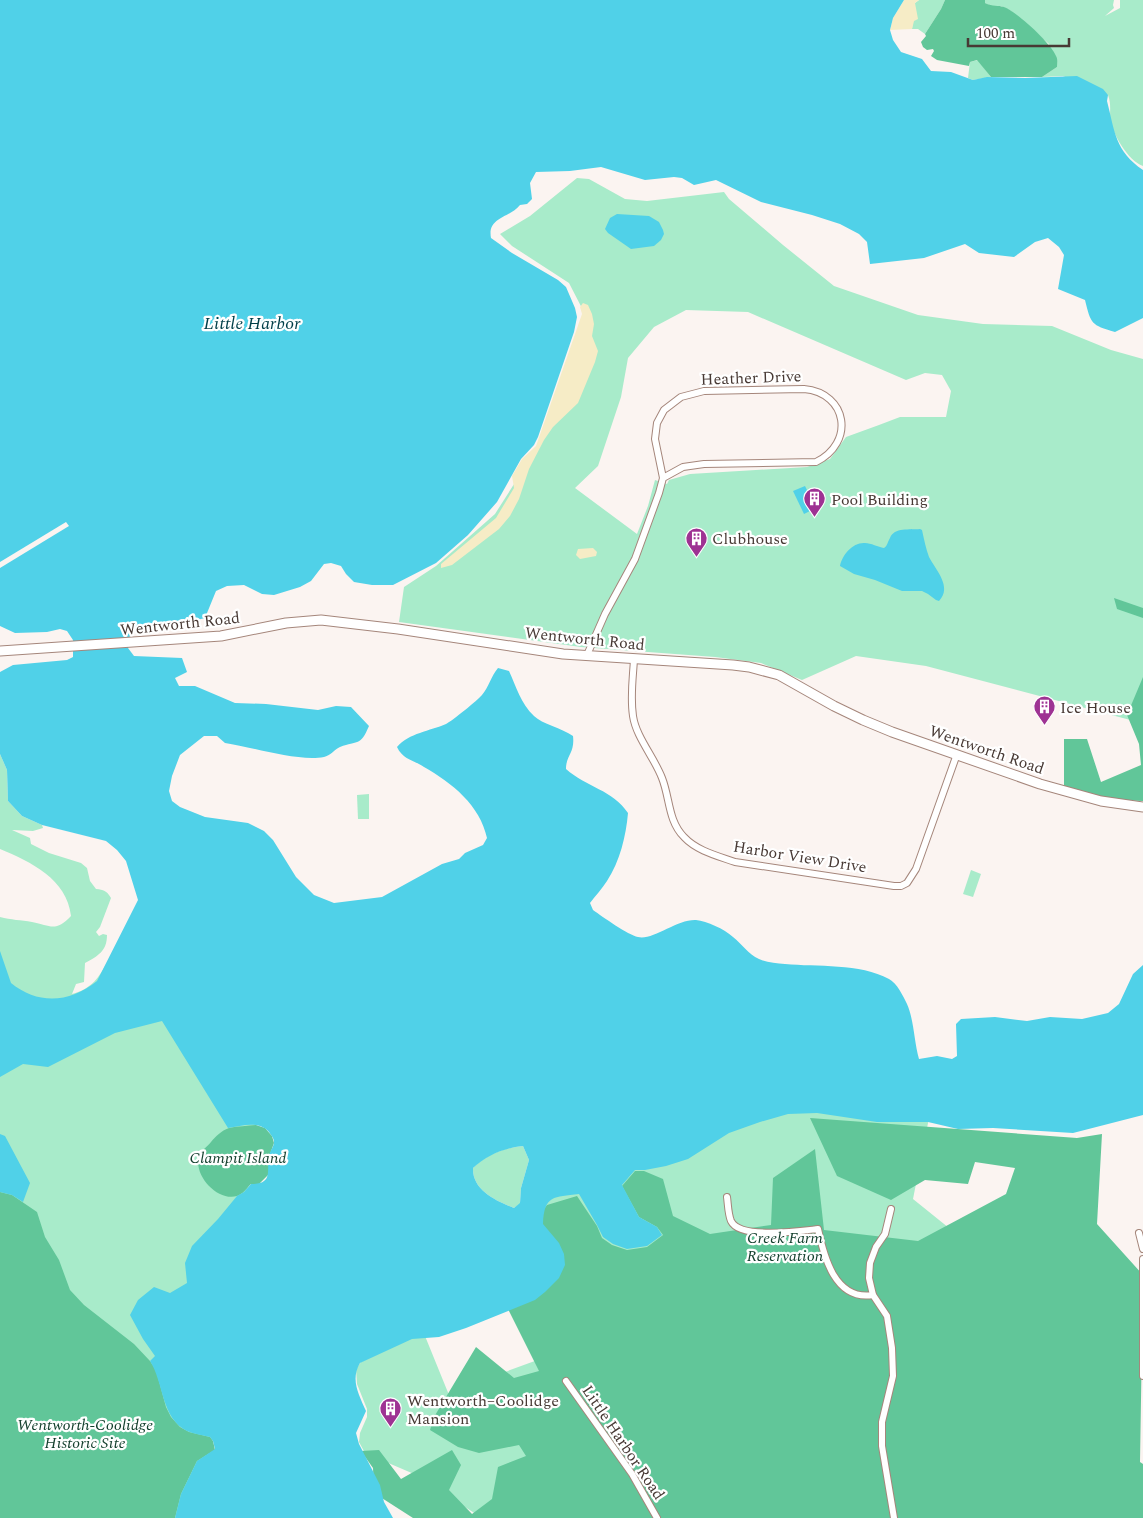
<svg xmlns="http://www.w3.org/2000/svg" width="1143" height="1518" font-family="Spectral,serif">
<rect width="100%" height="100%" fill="#fbf4f1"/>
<g fill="#a8ebca" fill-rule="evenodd">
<polygon points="919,0 945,0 941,9 925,34 918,29 912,29 915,3"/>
<path d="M985,0H1114L1113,5L1114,8L1105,16L1120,8V0H1143V166C1128,161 1112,133 1110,118C1110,110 1111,103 1108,95L1063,76L1042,77L1057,67L1049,44L1011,11L1001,6L993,7L985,3Z"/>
<polygon points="978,60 991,77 973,80 968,78 970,62"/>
<path d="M577,178L589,179L625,199L647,201L724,192L729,199L783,245L834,286L918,315L983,324L1052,326L1111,350L1143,359V712L1138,722L926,666L856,656L802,680L761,663L715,657L581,647L399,622L404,587L436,566L495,514L544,437L586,316L569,283L512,246L500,234L530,216ZM686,310L748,312L906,380L925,373L942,375L951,391L946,417H900L879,425L846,437L830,459L807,467L690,474L669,480L667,484L655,480L648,506L637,534L575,488L598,466L621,397L628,358L654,327Z"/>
<path d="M0,754L7,770L8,801L22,816L42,825L43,828L33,831L12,830L30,838L31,844L49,853L81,863L87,868L90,881L96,889C104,890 106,890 111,898L100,927L96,932L99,936L103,934L107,935C107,951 98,956 85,963L84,982L76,984L72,994C92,989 99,977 108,961L133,981L256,1125L214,1437L175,1518H0V917C11,920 21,920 32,922C51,926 56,932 71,916C67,879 31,862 0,849Z"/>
<polygon points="369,794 369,819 358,819 357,795"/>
<polygon points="971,870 981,874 973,897 963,894"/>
<polygon points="776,1109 929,1118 913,1199 949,1228 665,1518 482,1518 414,1474 365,1453 359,1442 360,1433 367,1417 367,1409 357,1384 356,1369 361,1362 413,1337 425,1336 449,1395 464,1387 554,1354 529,1206 623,1173"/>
<path d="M523,1146L529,1160L521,1188L520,1204L514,1208C496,1201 472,1190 473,1168C487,1154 504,1148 523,1146Z"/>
</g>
<g fill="#61c699">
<path d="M945,0H985V3C993,7 998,5 1004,7C1017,12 1051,43 1056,56C1058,59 1057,63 1057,67L1042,77H991L977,60L970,62L969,66L937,60L931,56L934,51L933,49L927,50L923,47L921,42L926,36L925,34L941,9Z"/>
<polygon points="1114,598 1143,608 1143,618 1117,609"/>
<polygon points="1143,677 1143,801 1113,800 1064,787 1064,739 1087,739 1101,782 1141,765 1139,744 1127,715"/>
<polygon points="810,1118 1077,1138 1102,1134 1097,1224 1143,1275 1140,1462 1143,1464 1143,1518 413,1518 374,1493 373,1468 361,1451 379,1450 401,1479 452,1450 461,1465 449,1490 472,1514 492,1499 498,1467 526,1456 519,1445 479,1453 458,1447 430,1430 434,1417 476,1347 514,1378 539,1371 508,1309 538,1217 547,1205 577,1196 597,1226 602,1238 612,1245 627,1250 647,1247 663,1235 657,1227 639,1217 622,1186 635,1171 644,1171 663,1179 673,1216 710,1234 771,1225 773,1178 815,1149 824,1230 918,1241 1006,1194 1015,1168 975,1162 968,1184 925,1180 891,1200 837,1176"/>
<path d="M256,1125L265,1128L272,1136L274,1143L269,1157V1174L259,1184H251C247,1188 243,1194 237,1196C217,1202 191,1173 200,1154C202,1150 208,1146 211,1142C216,1136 221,1131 229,1128C238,1126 247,1126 256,1125Z"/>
<polygon points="0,1192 12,1195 37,1212 45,1237 59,1260 70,1290 84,1305 134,1344 150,1361 156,1370 166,1407 171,1417 180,1427 189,1432 210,1437 213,1441 215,1450 197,1461 181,1494 175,1518 0,1518"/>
</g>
<g fill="#f6ecc6">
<polygon points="904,0 919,0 915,3 918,19 914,21 912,29 890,30 893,18"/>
<polygon points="583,303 588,305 592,314 594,324 592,336 598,351 595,362 578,403 553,427 544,440 529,469 519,499 510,516 499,529 452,565 441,568 441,564 496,518 514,488 512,476 522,459 536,446 582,314 580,307"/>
<polygon points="593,548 597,552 596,556 580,559 576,555 578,549"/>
</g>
<g fill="#50d1e8" fill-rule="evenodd">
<path d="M0,0H904L893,18L890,30L893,40L901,52L922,59L931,71L951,72L973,80L987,77L1025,78L1077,76L1103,89L1108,95L1107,101C1115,132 1115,151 1143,170V318L1115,332C1091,325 1091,324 1085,300L1058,289L1064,255L1059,247L1048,238L1035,242L1014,257L979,253L965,244L924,258L870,264L867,242L859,234L840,224L812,215L761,202L716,180L694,185L682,178L674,177L645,180L601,167L570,171L536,172L530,183L532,199L527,204L520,205C510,218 487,217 491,238L512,253L558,280L566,287L575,308L577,317L574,332L538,437L534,445L521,459L497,502L468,535L436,563L393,585H372L354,582L346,574L341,566L331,563L324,564L311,581L300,587L274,595L262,594L244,585L227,586L216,591L205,618L172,626L147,625L131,628L128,648L134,656L182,658L187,672L175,678L179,686H195L235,703L266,704L318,710L336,706L351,707L369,726C360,747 358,740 340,747C335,749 330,756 324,757C298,762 252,747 225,743L217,736H204L180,755L172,776L169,791L172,801L180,807L205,817L248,823L264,831L273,840L296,877L314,895L334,903L382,897L442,864L459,859L465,853L483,845L487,838C480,805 452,783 424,767C414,760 403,760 397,747C409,733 430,731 446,724C452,721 478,700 482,695C489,687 491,676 498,668L509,671C516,686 521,704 534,716C542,724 562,728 573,736C575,753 566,755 566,769C586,787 613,790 628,813C626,836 620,861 607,881C602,889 595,896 590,903L593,910C603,917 628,935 638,937C652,941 677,919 696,920C707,921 724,929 733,937C742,944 748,954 759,959C767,963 776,963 785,964C817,967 860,963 889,979C897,983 903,996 907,1004C914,1020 914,1041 919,1059L937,1056L952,1059L957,1056L956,1024L961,1019L995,1017L1027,1021L1050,1017L1082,1019L1108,1013L1119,1004L1133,974L1143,965V1115L1073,1133L993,1128L958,1129L928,1122H877L817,1113L788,1114L760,1122L729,1133L688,1159L666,1166L645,1170H635L622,1185L639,1217L657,1227L662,1235L647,1246L627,1249L613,1244L603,1237L597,1225L579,1194C554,1197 544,1195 543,1224L559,1243L564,1254L565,1265L559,1278L545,1292L535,1300L466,1328L439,1337L412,1339L360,1363C350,1380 359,1395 366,1411L356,1433L359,1444L380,1485L384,1502L393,1518H175L181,1494L197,1461L215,1449L213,1441L210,1437C203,1435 194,1434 187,1431C161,1418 164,1383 150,1361L155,1356L143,1339L130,1315L138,1300L154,1287L170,1293L187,1283L185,1263L192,1246L218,1219L237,1196L244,1192L251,1184C274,1184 266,1171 269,1157C269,1152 274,1147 274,1142C274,1138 271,1135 269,1132C258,1120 242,1126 228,1128L162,1021L115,1033L48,1067L23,1064L0,1077V951L11,983C38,1005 70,1003 97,981L138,900L126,861L117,850L106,841L42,825L22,816L8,801L7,770L0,754V672L13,665L67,660L73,657V640L67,631L60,629L47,632L15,633L0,626ZM523,1146L529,1160L521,1188L520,1203L514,1208C496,1201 472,1190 473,1168C487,1155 504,1148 523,1146Z"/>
<polygon points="617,214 649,216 659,222 663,230 664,234 661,240 654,246 631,249 608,233 605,229 610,218"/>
<polygon points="805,486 816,508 804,514 793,491"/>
<path d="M920,529L922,530C924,539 926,549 929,557C935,569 953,587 939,601L936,600L928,594L922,591H902L875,580L854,574L840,566C842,555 853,542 865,543C871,543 878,547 884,548C888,545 887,543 890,538C894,527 910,530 920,529Z"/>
<polygon points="0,1134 5,1136 30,1183 23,1202 12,1195 0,1192"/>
</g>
<polygon fill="#fbf4f1" points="66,522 69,526 0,568 0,562"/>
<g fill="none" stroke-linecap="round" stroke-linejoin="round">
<defs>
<g id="street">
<path d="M587,655L605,614L635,559L659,493L663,478L655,439L657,423L664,410L681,397L704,391L804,389C848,393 855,443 816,462L704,464L683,467L663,478"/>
<path d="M634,659C633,678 630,696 633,716C636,737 654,757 662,778C670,798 668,821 684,837C697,851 718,856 735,862L894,886H901L907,883L916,869L957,754"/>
<path d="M727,1197C728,1204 728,1214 731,1221C740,1240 800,1231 818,1229C824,1257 835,1301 873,1295"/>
<polyline points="891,1209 885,1234 876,1247 870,1263 869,1278 873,1295 887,1316 892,1348 893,1376 882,1422 882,1446 894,1518"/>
<polyline points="1139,1233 1143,1249"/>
<polyline points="1143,1259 1143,1376"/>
<polyline points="566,1381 632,1474 657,1518"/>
</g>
<polyline id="secondary" points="0,651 221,636 286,623 321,620 398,629 563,654 733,665 749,667 779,675 834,706 863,720 892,732 1040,784 1101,801 1143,807"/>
</defs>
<use href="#street" stroke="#a5867b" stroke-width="8"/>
<use href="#secondary" stroke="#a5867b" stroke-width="11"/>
<use href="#street" stroke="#fff" stroke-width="6"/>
<use href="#secondary" stroke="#fff" stroke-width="9"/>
</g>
<defs>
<symbol id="building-pin" viewBox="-11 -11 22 30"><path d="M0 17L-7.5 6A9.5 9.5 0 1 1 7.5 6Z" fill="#9e3293" stroke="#fff"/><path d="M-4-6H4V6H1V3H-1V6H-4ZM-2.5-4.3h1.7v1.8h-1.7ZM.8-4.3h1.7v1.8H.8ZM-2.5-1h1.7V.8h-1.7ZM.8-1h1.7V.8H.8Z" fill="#fff"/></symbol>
</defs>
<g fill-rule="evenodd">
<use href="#building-pin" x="802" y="486" width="25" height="34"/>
<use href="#building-pin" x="684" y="526" width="25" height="34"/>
<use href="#building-pin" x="1032" y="694" width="25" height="34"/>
<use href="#building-pin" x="378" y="1396" width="25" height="34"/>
</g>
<g text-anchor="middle" stroke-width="4.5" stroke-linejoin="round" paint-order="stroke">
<g font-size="16" fill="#473934" stroke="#fff">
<text transform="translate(751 377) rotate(-2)" y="6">Heather Drive</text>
<text transform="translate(180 623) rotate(-6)" y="6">Wentworth Road</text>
<text transform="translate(585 638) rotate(6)" y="6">Wentworth Road</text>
<text transform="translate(987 749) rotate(19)" y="6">Wentworth Road</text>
<text transform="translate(800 856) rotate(9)" y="6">Harbor View Drive</text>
<text transform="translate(624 1442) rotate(56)" y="6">Little Harbor Road</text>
</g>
<g font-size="16" fill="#473934" stroke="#fff" text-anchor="start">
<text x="831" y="505">Pool Building</text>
<text x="712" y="544">Clubhouse</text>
<text x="1060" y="713">Ice House</text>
<text x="407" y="1406">Wentworth–Coolidge<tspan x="407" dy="18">Mansion</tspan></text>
</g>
<g font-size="16" font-style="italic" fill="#14402e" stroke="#fff">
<text x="238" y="1163">Clampit Island</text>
<text x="785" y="1243">Creek Farm<tspan x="785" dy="18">Reservation</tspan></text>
<text x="85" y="1430">Wentworth-Coolidge<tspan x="85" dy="18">Historic Site</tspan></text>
</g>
<g font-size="18" font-style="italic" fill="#003e48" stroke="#fff">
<text x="252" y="329">Little Harbor</text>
</g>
</g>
<path d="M968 38v8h101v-8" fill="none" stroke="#473934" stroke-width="2.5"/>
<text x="976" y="38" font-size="15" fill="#473934" stroke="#ffffff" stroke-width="4" paint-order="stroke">100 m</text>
</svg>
